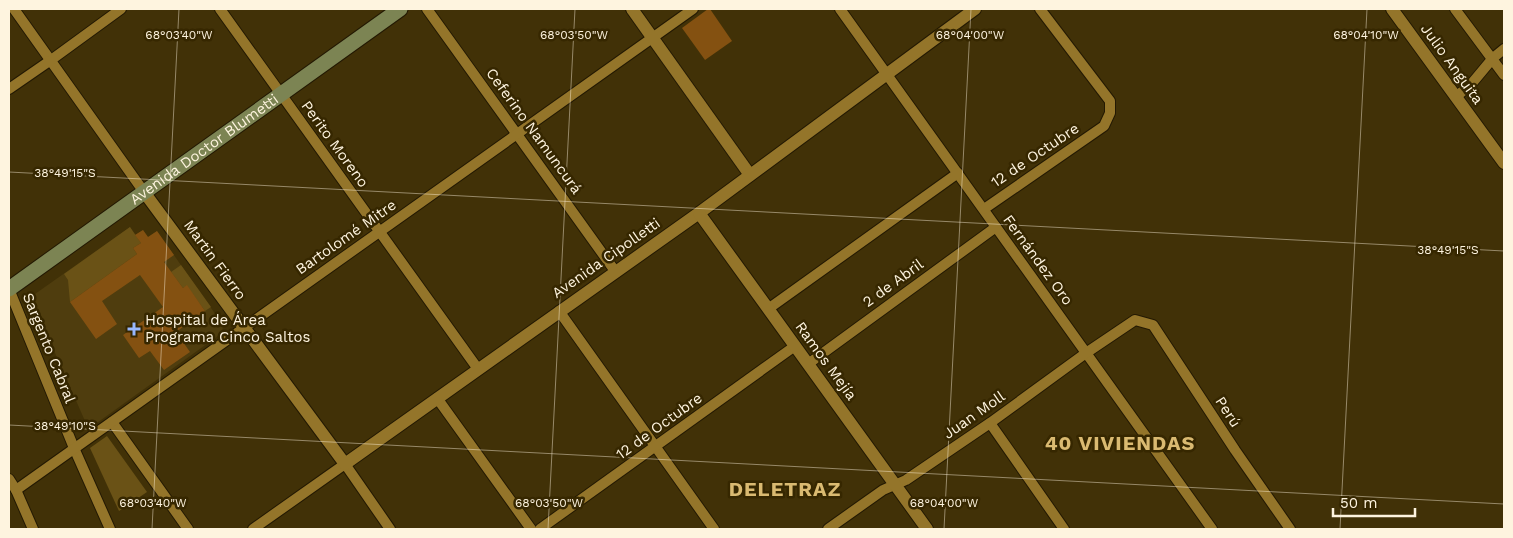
<svg xmlns="http://www.w3.org/2000/svg" width="1513" height="538" font-family="'Work Sans',sans-serif">
<rect width="100%" height="100%" fill="#413107"/>
<polygon fill="#4f3d0e" points="130,227 135,235 143,230 148,237 157,231 223,325 222,333 94,425 85,421 33,303 35,294"/>
<g fill="#6a5216">
<polygon points="130,227 141,243 133,248 137,254 70,302 68,280 64,274"/>
<polygon points="181,265 211,307 205,311 187,286 183,288 171,272"/>
<polygon points="107,436 147,492 119,511 90,448"/>
</g>
<g fill="#845111">
<polygon points="708,9 710,9 732,41 705,60 682,28"/>
<polygon points="143,230 148,237 157,231 174,255 164,262 183,288 187,285 205,311 176,332 190,352 164,370 150,351 139,358 123,335 163,307 140,275 102,301 117,324 96,339 70,302 137,254 133,248 141,243 135,235"/>
</g>
<g fill="none" stroke-linecap="round" stroke-linejoin="round">
<defs>
<g id="minor">
<polyline points="14,9 144,192"/>
<polyline points="220,9 478,369"/>
<polyline points="427,9 615,271"/>
<polyline points="840,9 1212,529"/>
<polyline points="1455,9 1504,75"/>
<polyline points="9,89 51,60 121,9"/>
<polyline points="1456,97 1473,82 1493,58 1504,49"/>
<polyline points="984,209 1104,126 1110,113 1110,101 1040,9"/>
<polyline points="9,289 74,448 110,529"/>
<polyline points="768,309 958,173"/>
<polyline points="559,311 714,529"/>
<polyline points="808,364 996,227"/>
<polyline points="437,398 531,529"/>
<polyline points="112,422 188,529"/>
<polyline points="990,423 1064,529"/>
<polyline points="9,479 16,490 33,529"/>
<polyline points="16,490 693,9"/>
<polyline points="253,529 345,464 390,529"/>
<polyline points="540,529 795,346"/>
<polyline points="828,529 883,490 906,480 990,423 1086,353 1135,320 1153,325 1235,450 1290,529"/>
</g>
<g id="tertiary">
<polyline points="632,9 750,175"/>
<polyline points="1392,9 1504,163"/>
<polyline points="144,192 345,464 699,213 975,9"/>
<polyline points="699,213 927,529"/>
</g>
<g id="secondary">
<path id="s1" d="M9,289L400,9"/>
</g>
</defs>
<use href="#minor" stroke="#231903" stroke-width="12"/>
<use href="#tertiary" stroke="#231903" stroke-width="14"/>
<use href="#secondary" stroke="#231903" stroke-width="17"/>
<use href="#minor" stroke="#94752a" stroke-width="10"/>
<use href="#tertiary" stroke="#94752a" stroke-width="12"/>
<use href="#secondary" stroke="#7c8453" stroke-width="15"/>
</g>
<path fill="none" stroke="#fef4df" stroke-width="1" stroke-opacity="0.45" d="M9,172L1504,251M9,425L1504,504M152,529L179,9M548,529L575,9M944,529L971,9M1340,529L1367,9"/>
<path fill="#97b6fd" stroke="#362700" stroke-width="2" d="M131.5 321.5h5v5h5v5h-5v5h-5v-5h-5v-5h5z"/>
<g text-anchor="middle" stroke-width="5" stroke-linejoin="round" paint-order="stroke">
<g font-size="15" fill="#fef4df" stroke="#362700">
<text transform="translate(1452 64) rotate(54)" y="5">Julio Anguita</text>
<text transform="translate(534 131) rotate(54)" y="5">Ceferino Namuncurá</text>
<text transform="translate(335 144) rotate(54)" y="5">Perito Moreno</text>
<text dy="5" stroke="none"><textPath href="#s1" startOffset="240">Avenida Doctor Blumetti</textPath></text>
<text transform="translate(1035 155) rotate(-34)" y="5">12 de Octubre</text>
<text transform="translate(346 237) rotate(-35)" y="5">Bartolomé Mitre</text>
<text transform="translate(606 258) rotate(-35)" y="5">Avenida Cipolletti</text>
<text transform="translate(215 260) rotate(54)" y="5">Martin Fierro</text>
<text transform="translate(1038 260) rotate(54)" y="5">Fernández Oro</text>
<text transform="translate(893 283) rotate(-36)" y="5">2 de Abril</text>
<text transform="translate(49 348) rotate(68)" y="5">Sargento Cabral</text>
<text transform="translate(826 361) rotate(54)" y="5">Ramos Mejía</text>
<text transform="translate(1228 412) rotate(57)" y="5">Perú</text>
<text transform="translate(974 415) rotate(-35)" y="5">Juan Moll</text>
<text transform="translate(659 426) rotate(-36)" y="5">12 de Octubre</text>
</g>
<g font-size="15" fill="#fef4df" stroke="#362700" text-anchor="start">
<text x="145" y="325">Hospital de Área<tspan x="145" dy="17">Programa Cinco Saltos</tspan></text>
</g>
<g font-size="20" font-weight="bold" letter-spacing="1" fill="#daba71" stroke="#362700">
<text x="1120" y="450">40 VIVIENDAS</text>
<text x="785" y="496">DELETRAZ</text>
</g>
</g>
<g font-size="12" text-anchor="middle" fill="#fef4df" stroke="#362700" stroke-width="5" stroke-linejoin="round" paint-order="stroke">
<text x="179" y="39">68°03'40"W</text>
<text x="574" y="39">68°03'50"W</text>
<text x="970" y="39">68°04'00"W</text>
<text x="1366" y="39">68°04'10"W</text>
<text x="65" y="177">38°49'15"S</text>
<text x="1448" y="254">38°49'15"S</text>
<text x="65" y="430">38°49'10"S</text>
<text x="153" y="507">68°03'40"W</text>
<text x="549" y="507">68°03'50"W</text>
<text x="944" y="507">68°04'00"W</text>
</g>
<rect width="1513" height="538" fill="none" stroke="#fef4df" stroke-width="20"/>
<path d="M1333 508v8h82v-8" fill="none" stroke="#fef4df" stroke-width="2.5"/>
<text x="1340" y="508" font-size="15" fill="#fef4df" stroke="#362700" stroke-width="4" paint-order="stroke">50 m</text>
</svg>
